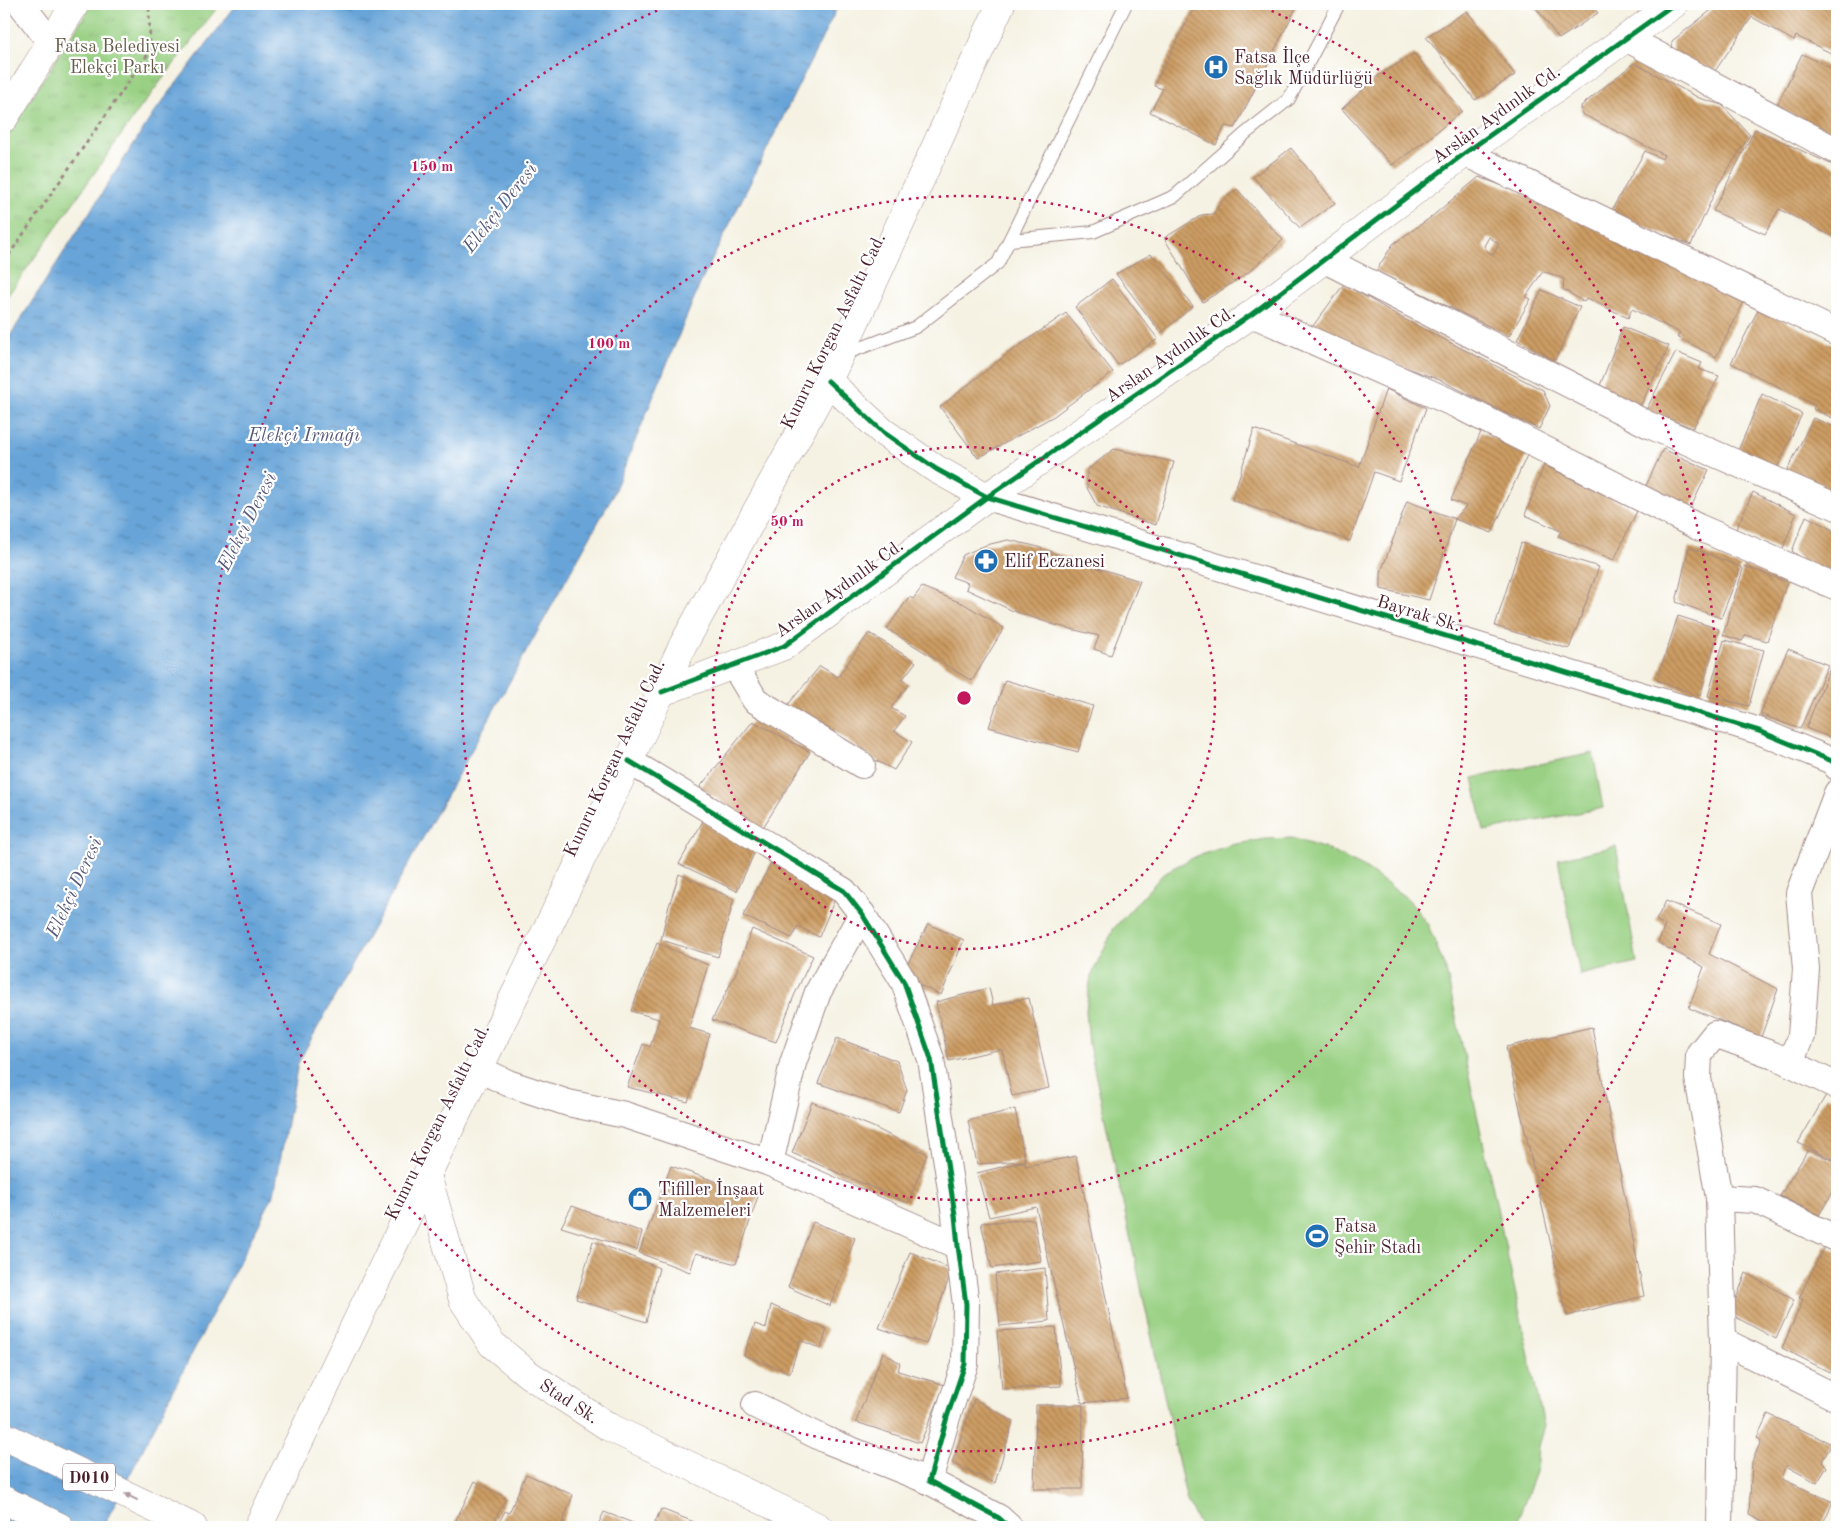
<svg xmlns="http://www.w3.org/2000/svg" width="1841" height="1531" font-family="'Old Standard TT',serif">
<defs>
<pattern id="park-tufts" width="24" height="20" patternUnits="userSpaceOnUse" patternTransform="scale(1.25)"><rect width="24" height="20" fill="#99d083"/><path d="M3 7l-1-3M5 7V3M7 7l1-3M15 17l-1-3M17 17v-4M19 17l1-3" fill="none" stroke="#85b271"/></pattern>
<pattern id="water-ripples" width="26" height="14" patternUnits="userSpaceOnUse" patternTransform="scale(1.25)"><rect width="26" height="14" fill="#67a4d8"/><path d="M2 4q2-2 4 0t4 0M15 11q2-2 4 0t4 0" fill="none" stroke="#5785af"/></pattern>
<pattern id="building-back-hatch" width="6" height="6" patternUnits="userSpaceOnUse" patternTransform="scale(1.25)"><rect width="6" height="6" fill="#cc9d63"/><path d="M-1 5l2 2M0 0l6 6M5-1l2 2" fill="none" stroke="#a87f52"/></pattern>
</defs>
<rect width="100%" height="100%" fill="#fff"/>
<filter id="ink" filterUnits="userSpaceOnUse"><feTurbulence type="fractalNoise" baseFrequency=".02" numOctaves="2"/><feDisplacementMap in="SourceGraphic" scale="10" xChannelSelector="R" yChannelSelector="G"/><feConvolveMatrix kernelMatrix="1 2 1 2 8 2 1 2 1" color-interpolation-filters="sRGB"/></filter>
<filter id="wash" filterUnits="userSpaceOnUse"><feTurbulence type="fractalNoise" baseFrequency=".0096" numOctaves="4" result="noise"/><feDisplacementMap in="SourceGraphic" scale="20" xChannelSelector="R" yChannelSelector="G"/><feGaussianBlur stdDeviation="1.12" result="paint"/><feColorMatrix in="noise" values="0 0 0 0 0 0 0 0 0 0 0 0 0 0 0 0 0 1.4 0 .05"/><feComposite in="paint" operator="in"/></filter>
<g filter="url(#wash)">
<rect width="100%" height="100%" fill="#f5f2e3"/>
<g fill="#99d083" stroke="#727857">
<polygon points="1593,753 1603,808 1484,831 1473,778"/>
<polygon points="1292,838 1329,850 1365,868 1408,899 1428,925 1446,970 1544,1426 1538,1446 1536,1472 1515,1527 1201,1527 1187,1502 1089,1045 1086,1010 1091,976 1114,928 1165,872 1197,856 1231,845 1266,839"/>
<polygon points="1616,846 1637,962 1580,975 1558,859"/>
</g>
<polygon fill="url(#park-tufts)" stroke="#727857" points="92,4 220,4 141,107 4,301 4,140"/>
<polygon fill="url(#water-ripples)" stroke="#586282" points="237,4 839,4 700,284 611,499 298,1063 274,1194 103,1527 4,1527 4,345 153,114"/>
<g id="blocks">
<g fill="url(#building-back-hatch)" fill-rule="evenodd">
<polygon points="1196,4 1298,4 1235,128 1225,126 1216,145 1150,112 1163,89 1154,86"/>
<polygon points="1533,4 1591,4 1598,13 1559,39"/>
<polygon points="1719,4 1837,4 1837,56 1796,36 1794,41 1752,17 1715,71 1673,54 1672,41"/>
<polygon points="1467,11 1515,75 1475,100 1426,37"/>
<polygon points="1414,54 1462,111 1428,139 1392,165 1342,109 1378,76"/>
<polygon points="1802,54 1837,71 1837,138 1776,107"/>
<polygon points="1634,63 1699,98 1722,105 1750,135 1718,185 1691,245 1610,213 1645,151 1662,159 1664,155 1582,114 1581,106"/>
<polygon points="1755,129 1837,167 1836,238 1779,209 1765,234 1713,211"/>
<polygon points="1291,148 1335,203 1300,228 1253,177"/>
<path d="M1479,177L1522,193L1745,300L1716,357L1677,337L1680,333L1632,309L1628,318L1587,298L1584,302L1563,289L1564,279L1543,271L1526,297L1531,299L1509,336L1376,271L1393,244L1430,218ZM1489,237L1499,244L1493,255L1488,252L1484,246Z"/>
<polygon points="1237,189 1283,240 1249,272 1203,302 1164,238 1202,215 1213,214 1221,202"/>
<polygon points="1151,254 1193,306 1161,333 1116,274"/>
<polygon points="1112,279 1158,339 1118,365 1075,307"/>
<polygon points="1344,284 1402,318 1543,390 1550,406 1539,429 1440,380 1383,359 1310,330"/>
<polygon points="1542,290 1580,307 1555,360 1517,340"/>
<polygon points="1759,308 1837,347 1837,420 1813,409 1815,405 1731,363"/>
<polygon points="1066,313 1113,372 1054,416 978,458 940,407 1006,355"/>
<polygon points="1623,327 1669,346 1640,407 1599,388"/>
<polygon points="1676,352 1702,363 1699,369 1719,376 1693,428 1646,410"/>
<polygon points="1386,389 1426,408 1399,481 1374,472 1350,541 1232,500 1254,429 1359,467"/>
<polygon points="1762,394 1802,414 1777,468 1738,451"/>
<polygon points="1813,418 1837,428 1836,451 1837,451 1837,495 1786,473"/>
<polygon points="1481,432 1528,453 1492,533 1455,519 1429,600 1381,589 1381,572 1407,501 1455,519 1466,506 1451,500"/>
<polygon points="1114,449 1174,462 1156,525 1097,506 1087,488 1087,470"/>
<polygon points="1663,449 1709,470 1688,513 1644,490"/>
<polygon points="1544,465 1637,511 1614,560 1558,536 1561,531 1525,515"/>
<polygon points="1753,492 1796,514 1782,551 1736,529"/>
<polygon points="1806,516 1837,532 1837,574 1800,563 1800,557 1792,551"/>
<polygon points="1008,540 1035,546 1079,562 1140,581 1111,655 1094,649 1099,636 1055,625 1011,610 966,589 968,583 952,577 963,555 986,545"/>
<polygon points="1521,543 1599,567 1569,649 1495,626"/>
<polygon points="1689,547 1741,567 1721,618 1676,602"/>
<polygon points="1744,566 1787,582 1767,641 1746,635 1742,641 1723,635"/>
<polygon points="922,587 964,604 1004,628 972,681 887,629 909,597 913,599"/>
<polygon points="1678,616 1719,629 1700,696 1657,680"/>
<polygon points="869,633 916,662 902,680 909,684 891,708 905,716 894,731 912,742 894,770 873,759 836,733 787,706 820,666 838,677"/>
<polygon points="1724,640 1764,650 1749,706 1708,696"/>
<polygon points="1788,649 1828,665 1800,729 1760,714"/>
<polygon points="1830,668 1837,671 1837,740 1806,728"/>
<polygon points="1005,680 1093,706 1078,752 989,727"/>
<polygon points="753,721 810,752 762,829 700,787"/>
<polygon points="703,821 756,849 737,891 679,864"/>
<polygon points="772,861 837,894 819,937 798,926 792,938 743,916"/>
<polygon points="679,874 734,899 718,957 661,940 668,909"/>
<polygon points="1666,901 1721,924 1709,954 1778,989 1761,1037 1689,1008 1704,967 1658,943 1665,925 1656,920"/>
<polygon points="928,924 964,940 941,995 911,981 905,969"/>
<polygon points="752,929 813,956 794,996 776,1042 712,1020 735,975"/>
<polygon points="657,943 708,965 689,1028 710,1034 688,1102 627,1087 643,1044 650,1047 659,1019 631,1011"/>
<polygon points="989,988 993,1005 1029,998 1049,1088 1012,1096 1002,1049 949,1061 936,1002"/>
<polygon points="1592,1027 1644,1296 1567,1316 1506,1047"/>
<polygon points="837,1038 897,1061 907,1090 899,1112 818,1083"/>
<polygon points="1826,1095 1837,1100 1837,1161 1798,1143"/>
<polygon points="812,1102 873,1127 927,1154 908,1203 792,1153"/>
<polygon points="1015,1109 1025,1161 977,1164 968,1121"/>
<polygon points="1808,1150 1837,1162 1837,1185 1819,1215 1780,1196"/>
<polygon points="1076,1156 1127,1398 1082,1403 1036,1207 989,1217 977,1173 1025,1161 1026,1166"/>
<polygon points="671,1166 758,1196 736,1264 696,1253 690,1272 639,1253"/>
<polygon points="572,1206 642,1232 637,1250 561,1227"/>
<polygon points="1034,1219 1041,1261 992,1268 981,1223"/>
<polygon points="813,1222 855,1238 830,1306 788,1287"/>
<polygon points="593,1241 659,1268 646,1322 576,1299"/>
<polygon points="1825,1245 1837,1251 1837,1376 1782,1348 1803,1300 1799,1298"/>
<polygon points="910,1252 952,1269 926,1344 879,1328"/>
<polygon points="1045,1268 1049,1321 1000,1326 995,1274"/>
<polygon points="1746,1273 1794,1300 1776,1339 1730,1314"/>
<polygon points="771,1305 827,1329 821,1349 800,1340 790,1373 744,1355 755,1324 766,1328"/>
<polygon points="1056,1327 1061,1386 1002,1389 997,1331"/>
<polygon points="883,1352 900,1363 898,1371 945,1385 920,1443 856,1422"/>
<polygon points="974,1399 1013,1421 995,1483 952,1463"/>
<polygon points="1036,1405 1083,1405 1082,1489 1034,1489"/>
<polygon points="1768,1414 1832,1444 1822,1461 1827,1467 1817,1483 1786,1466 1782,1479 1833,1502 1821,1527 1773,1527 1749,1515 1752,1462 1761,1441 1757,1437"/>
<polygon points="526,1474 573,1495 561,1527 497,1527 505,1511 509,1513"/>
<polygon points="475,1481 506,1498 491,1527 461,1527 454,1524"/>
<polygon points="661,1509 707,1527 653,1527"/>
<polygon points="604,1512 636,1524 635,1527 597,1527"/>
</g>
</g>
</g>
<g filter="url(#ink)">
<use href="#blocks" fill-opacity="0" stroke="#a08887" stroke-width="1"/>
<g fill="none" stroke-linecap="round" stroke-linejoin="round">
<defs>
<g id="lane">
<polyline points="1010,240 1093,232 1175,196 1246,133 1289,99 1339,4"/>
<polyline points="842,355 916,327 998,263 1126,4"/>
</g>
<g id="street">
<polyline points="21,4 51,43"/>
<polyline points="1626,38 1837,151"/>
<polyline points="1465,153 1837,333"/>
<polyline points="1323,259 1649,425 1837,507"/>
<polyline points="1252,314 1457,405 1698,527 1837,587"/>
<polyline points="987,497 1759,731 1832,761 1837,767"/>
<polyline points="734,665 755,700 862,765"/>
<polyline points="629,761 844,891 862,914 904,982 931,1059 955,1215 958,1246 966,1304 965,1364 947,1417 929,1481 999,1518 1009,1527"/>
<polyline points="1790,1063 1801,1036 1806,969 1799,893 1837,793"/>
<polyline points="479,1069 508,1083 568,1103 625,1115 770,1163 958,1246"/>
<polyline points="770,1163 793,1063 818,992 862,914"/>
<polyline points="1719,1198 1755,1200 1837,1239"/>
<polyline points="1723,1341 1837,1398"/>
<polyline points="755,1405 826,1440 929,1481"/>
<polyline points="1720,1527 1723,1341 1719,1198 1698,1078 1699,1054 1715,1034 1773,1055 1837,1086"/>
</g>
<g id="secondary">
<polyline points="4,118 75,4"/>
<polyline points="828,381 883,432 936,469 987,497"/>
<polyline points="662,692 784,646 987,497 1252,314 1465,153 1674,4"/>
<path id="s1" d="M427,1175L463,1300L492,1344L528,1374L609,1427L818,1527"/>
<polyline points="258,1527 427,1175 629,761 683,645 828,381 1001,4"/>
</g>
<g id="highway">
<polyline points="4,1436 193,1527"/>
<polyline points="4,1500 60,1527"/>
</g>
</defs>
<use href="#lane" stroke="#a08887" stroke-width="14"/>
<use href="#street" stroke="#a08887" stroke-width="28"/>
<use href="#secondary" stroke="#a08887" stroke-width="29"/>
<use href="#highway" stroke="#a08887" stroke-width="29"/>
<polyline stroke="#a08887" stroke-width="3" stroke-dasharray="4 4" stroke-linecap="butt" points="4,262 150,51 149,4"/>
<use href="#lane" stroke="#fff" stroke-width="12"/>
<use href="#street" stroke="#fff" stroke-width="26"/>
<use href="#secondary" stroke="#fff" stroke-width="28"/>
<use href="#highway" stroke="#fff" stroke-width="28"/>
<defs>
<g id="cycleway">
<polyline points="828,381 883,432 936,469 987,497 1759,731 1832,761 1837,767"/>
<polyline points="662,692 784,646 987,497 1252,314 1465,153 1674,4"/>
<polyline points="629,761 844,891 862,914 904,982 931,1059 955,1215 958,1246 966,1304 965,1364 947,1417 929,1481 999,1518 1009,1527"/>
</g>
</defs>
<use href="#cycleway" stroke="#fff" stroke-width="8"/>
<use href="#cycleway" stroke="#00873e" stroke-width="5"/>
</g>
<defs><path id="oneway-solid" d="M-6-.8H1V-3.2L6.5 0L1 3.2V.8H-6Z" transform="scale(1.25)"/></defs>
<use fill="#ae9aa0" href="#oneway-solid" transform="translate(131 1497) rotate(-154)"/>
</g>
<g fill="none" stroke="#c2185b" stroke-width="2.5" stroke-dasharray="2.5 5">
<circle cx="964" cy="698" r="251"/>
<circle cx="964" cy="698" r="502"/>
<path d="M1258 5A753 753 0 1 1 670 5"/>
</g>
<defs>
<symbol id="hospital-disc" viewBox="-11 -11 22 22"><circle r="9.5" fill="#1f6fb2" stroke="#fff"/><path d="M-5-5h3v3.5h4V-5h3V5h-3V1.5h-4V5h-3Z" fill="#fff"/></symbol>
<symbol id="pharmacy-disc" viewBox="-11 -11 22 22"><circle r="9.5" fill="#1f6fb2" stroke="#fff"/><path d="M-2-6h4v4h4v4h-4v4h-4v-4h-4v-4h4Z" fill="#fff"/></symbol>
<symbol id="shop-disc" viewBox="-11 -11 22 22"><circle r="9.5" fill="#1f6fb2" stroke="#fff"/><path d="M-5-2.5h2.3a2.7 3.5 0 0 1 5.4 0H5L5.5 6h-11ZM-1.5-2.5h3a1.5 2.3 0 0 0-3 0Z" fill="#fff"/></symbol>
<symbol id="stadium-disc" viewBox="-11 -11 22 22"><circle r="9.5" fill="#1f6fb2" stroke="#fff"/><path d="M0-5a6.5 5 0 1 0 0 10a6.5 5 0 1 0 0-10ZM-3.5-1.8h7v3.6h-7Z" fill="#fff"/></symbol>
</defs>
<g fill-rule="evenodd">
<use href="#hospital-disc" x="1202" y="53" width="28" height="28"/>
<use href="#pharmacy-disc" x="972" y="547" width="28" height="28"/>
<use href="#shop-disc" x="626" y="1185" width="28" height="28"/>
<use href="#stadium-disc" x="1303" y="1222" width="28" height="28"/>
</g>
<g text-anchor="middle" stroke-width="4.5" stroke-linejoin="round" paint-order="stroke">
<rect fill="#fff" stroke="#80626b" stroke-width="1" x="63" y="1463.5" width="52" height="27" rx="4"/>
<g font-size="16" font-weight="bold" fill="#4a1f2b">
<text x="89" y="1483">D010</text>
</g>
<g font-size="18" fill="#665d4a" stroke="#fff">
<text x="117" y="52">Fatsa Belediyesi<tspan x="117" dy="21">Elekçi Parkı</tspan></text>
</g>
<g font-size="18" fill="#4a1f2b" stroke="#fff" text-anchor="start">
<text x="1234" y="63">Fatsa İlçe<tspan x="1234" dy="21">Sağlık Müdürlüğü</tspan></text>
<text x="1004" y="567">Elif Eczanesi</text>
<text x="658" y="1195">Tifiller İnşaat<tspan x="658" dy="21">Malzemeleri</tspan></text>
<text x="1334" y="1232">Fatsa<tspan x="1334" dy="21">Şehir Stadı</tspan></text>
</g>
<g font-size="18" fill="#4a1f2b" stroke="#fff">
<text transform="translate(1496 114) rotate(-36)" y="6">Arslan Aydınlık Cd.</text>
<text transform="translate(833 331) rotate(-64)" y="6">Kumru Korgan Asfaltı Cad.</text>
<text transform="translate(1170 354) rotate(-35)" y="6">Arslan Aydınlık Cd.</text>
<text transform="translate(839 588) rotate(-36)" y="6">Arslan Aydınlık Cd.</text>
<text transform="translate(1419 613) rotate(17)" y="6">Bayrak Sk.</text>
<text transform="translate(614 758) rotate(-65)" y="6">Kumru Korgan Asfaltı Cad.</text>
<text transform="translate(437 1122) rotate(-64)" y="6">Kumru Korgan Asfaltı Cad.</text>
<text dy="6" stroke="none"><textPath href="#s1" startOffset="279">Stad Sk.</textPath></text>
</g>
<g font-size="19" font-style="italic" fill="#575b79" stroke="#fff">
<text transform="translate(499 207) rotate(-52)" y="7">Elekçi Deresi</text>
<text x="304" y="441">Elekçi Irmağı</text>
<text transform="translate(246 521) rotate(-63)" y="7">Elekçi Deresi</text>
<text transform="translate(73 887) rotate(-65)" y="7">Elekçi Deresi</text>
</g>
</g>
<circle cx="964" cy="698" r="8" fill="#c2185b" stroke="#fff" stroke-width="2.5"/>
<g font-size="15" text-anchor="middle" font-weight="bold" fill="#c2185b" stroke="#fff" stroke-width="4.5" stroke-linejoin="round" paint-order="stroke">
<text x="432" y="171">150 m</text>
<text x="609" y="348">100 m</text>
<text x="787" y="526">50 m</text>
</g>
<rect width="1841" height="1531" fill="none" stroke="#fff" stroke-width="20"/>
</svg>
